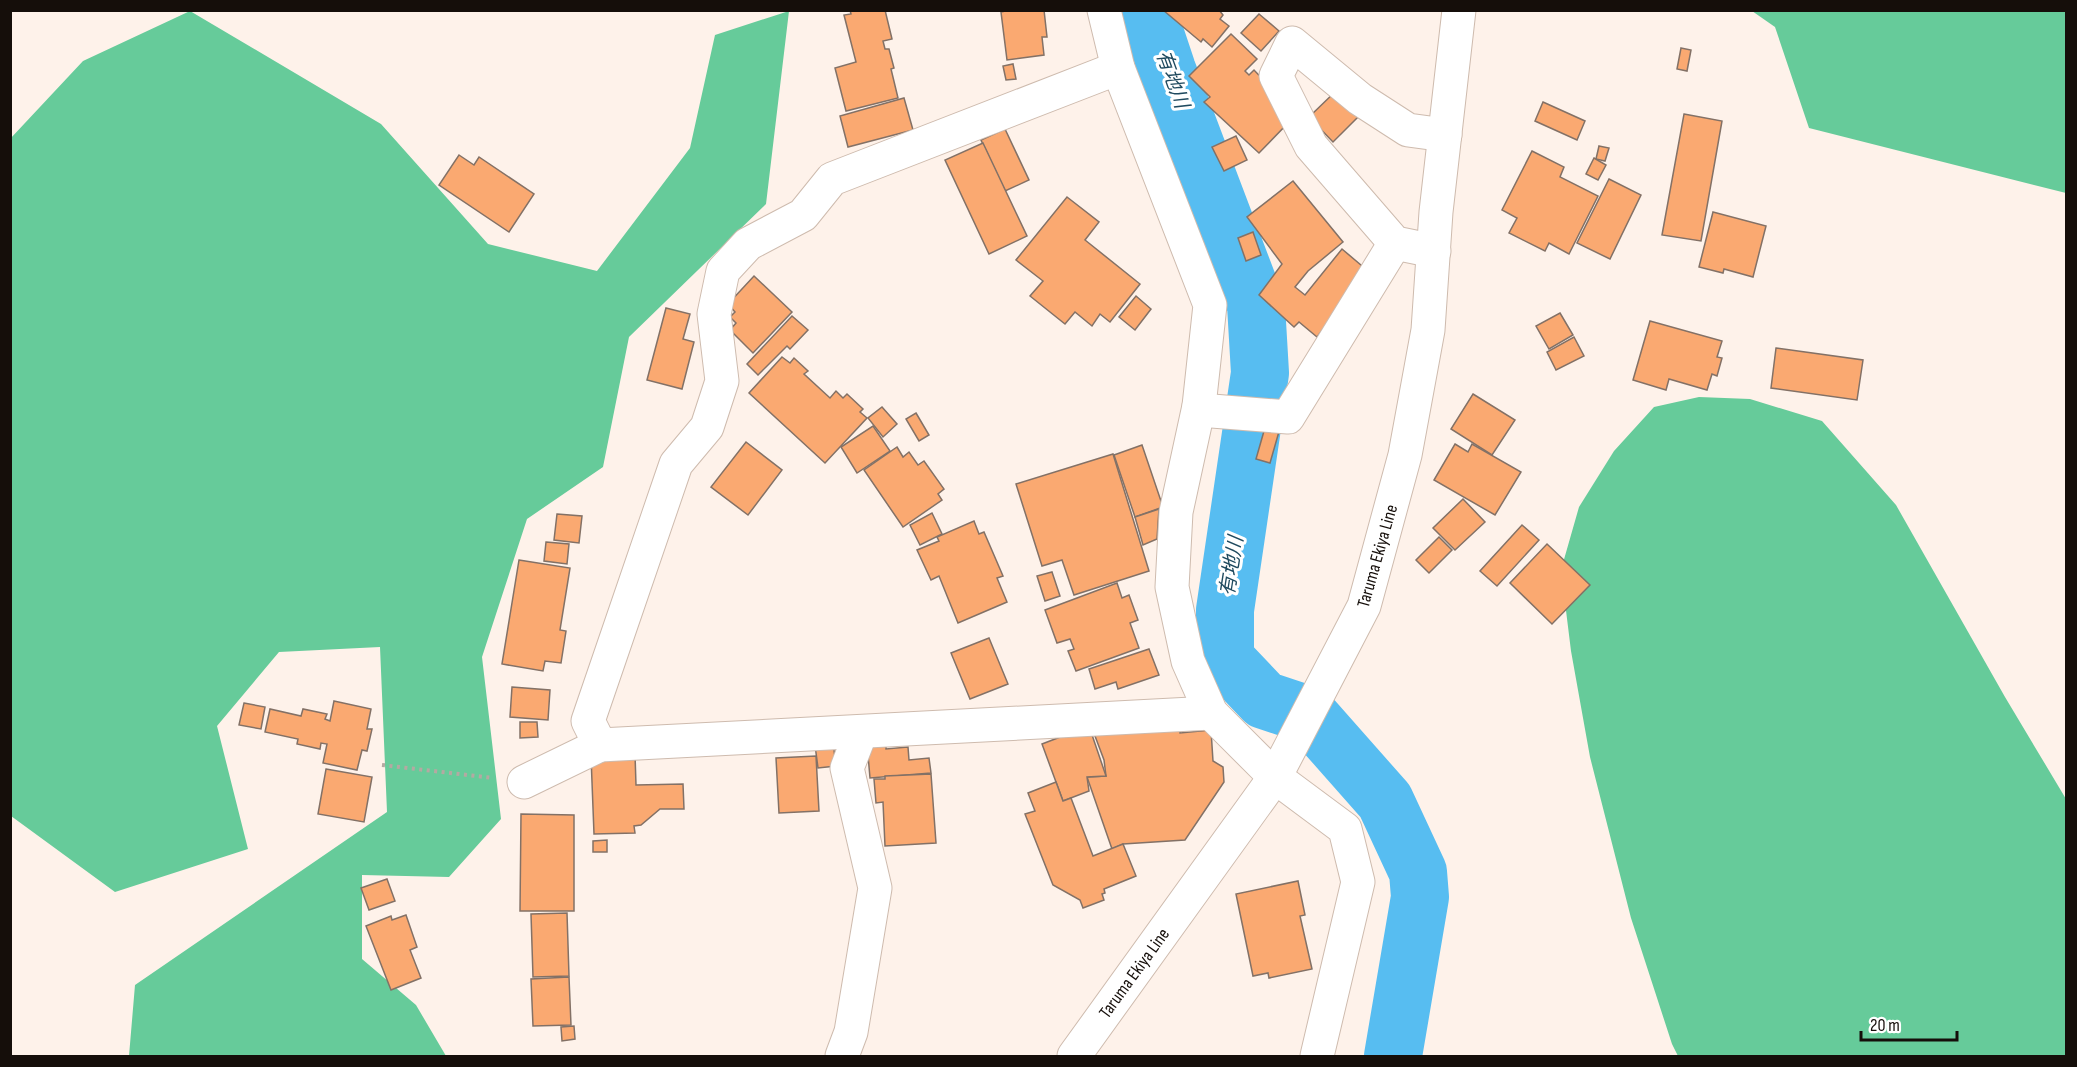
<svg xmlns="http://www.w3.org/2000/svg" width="2077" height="1067" font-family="'Sofia Sans Condensed','Noto Sans JP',sans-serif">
<rect width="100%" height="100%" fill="#fef2ea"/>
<g fill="#66cb9a">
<polygon points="190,11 381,124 488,244 597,271 690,148 715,35 789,11 766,204 629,337 603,467 527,519 482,657 501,819 449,877 362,875 362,959 416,1005 446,1056 129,1056 135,985 387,812 380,647 279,652 217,726 248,849 115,892 11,816 10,139 83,61"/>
<polygon points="1752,11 2066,11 2066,193 1809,128 1775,27"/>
<polygon points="1699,397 1750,399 1822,421 1896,505 2005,697 2066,799 2066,1056 1678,1056 1672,1044 1631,918 1590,757 1571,651 1561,570 1579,507 1614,451 1654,407"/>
</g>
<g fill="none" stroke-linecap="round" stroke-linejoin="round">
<polyline stroke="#57bdf1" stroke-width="58" points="1147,10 1167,70 1256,305 1260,373 1225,610 1225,659 1264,700 1309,715 1385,801 1418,872 1420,897 1393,1056"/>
</g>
<g fill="#faa971" stroke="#837166" stroke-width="1.5">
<polygon points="850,10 885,10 892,39 883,41 885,49 889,49 894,68 891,69 898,98 846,111 835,68 856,62 844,15 851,14"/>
<polygon points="1010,10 1044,10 1047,37 1042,37 1044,55 1007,60 1001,12"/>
<polygon points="1163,10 1219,10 1223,15 1220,19 1229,26 1212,47 1203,39 1201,42"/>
<polygon points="1259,14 1279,31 1261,51 1241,33"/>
<polygon points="1231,34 1257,59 1245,71 1249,75 1254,70 1271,88 1288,123 1259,153 1204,102 1210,97 1189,76"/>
<polygon points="1681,48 1691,50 1687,71 1677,69"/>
<polygon points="1013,64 1016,79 1006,80 1003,66"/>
<polygon points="1338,89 1362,113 1333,142 1309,117"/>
<polygon points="904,98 913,130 848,147 840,116"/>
<polygon points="1543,102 1585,121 1577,140 1535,121"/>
<polygon points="1684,114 1722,121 1701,241 1662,235"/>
<polygon points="1005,129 1029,180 1005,191 981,140"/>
<polygon points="1236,136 1247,160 1224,171 1212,147"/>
<polygon points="983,143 1027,236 989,254 945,160"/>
<polygon points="1599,146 1609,148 1605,161 1596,159"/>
<polygon points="1532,151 1564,167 1560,177 1598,196 1569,254 1549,243 1545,251 1509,233 1517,218 1502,210"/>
<polygon points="459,155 474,165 479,157 534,194 509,232 439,185"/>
<polygon points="1594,158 1606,165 1598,180 1586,174"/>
<polygon points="1609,179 1641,195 1610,259 1577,243"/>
<polygon points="1293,181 1343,242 1308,271 1295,287 1305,295 1342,249 1368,271 1317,337 1299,322 1294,327 1259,295 1282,264 1247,217"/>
<polygon points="1067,197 1099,222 1085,240 1140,284 1110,322 1100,314 1092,326 1075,312 1065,324 1030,296 1043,281 1016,260"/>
<polygon points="1713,212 1766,226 1753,277 1724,269 1723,273 1699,267"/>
<polygon points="1253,232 1261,255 1246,261 1238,238"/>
<polygon points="754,276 792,312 753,353 730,330 736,323 730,317 735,312 728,304"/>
<polygon points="1136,296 1151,309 1135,330 1119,317"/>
<polygon points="666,308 690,314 683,339 694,342 682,389 647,380"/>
<polygon points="1560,313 1573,335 1549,349 1536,326"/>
<polygon points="792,316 808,330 790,349 787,346 758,375 747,364"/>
<polygon points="1650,321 1722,341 1717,357 1722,358 1717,376 1712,374 1707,390 1669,379 1666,390 1633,380"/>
<polygon points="1574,337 1584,356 1556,370 1547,352"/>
<polygon points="1776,348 1863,360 1857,400 1771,388"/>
<polygon points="782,357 790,363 794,358 808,371 804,374 830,398 836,391 843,398 847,394 863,409 860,412 867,418 825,463 749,393"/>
<polygon points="1473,394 1515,420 1492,455 1451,429"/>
<polygon points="882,407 897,424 883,437 868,418"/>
<polygon points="916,413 929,435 919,441 906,419"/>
<polygon points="1266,424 1280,428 1270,463 1256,459"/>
<polygon points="873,426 890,451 857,473 841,447"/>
<polygon points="746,442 782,470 748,515 711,487"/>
<polygon points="1455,444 1468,452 1472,444 1521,472 1495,515 1434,480"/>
<polygon points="1142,445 1163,507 1135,517 1114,455"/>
<polygon points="897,447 903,457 909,452 918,465 924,461 944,489 938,494 942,500 903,527 864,470"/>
<polygon points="1113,454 1149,571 1074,595 1062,560 1042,566 1016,484"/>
<polygon points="1463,499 1485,522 1455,550 1433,528"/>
<polygon points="1159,509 1157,539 1143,545 1135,517"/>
<polygon points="932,513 942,534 920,545 910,525"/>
<polygon points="557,514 582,516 579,543 554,540"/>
<polygon points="974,521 979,534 984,532 1003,576 997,578 1007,602 958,623 939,576 931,580 917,550 939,541 937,537"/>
<polygon points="1522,525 1539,540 1497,586 1480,571"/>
<polygon points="1439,537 1452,550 1429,573 1416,560"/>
<polygon points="546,542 569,544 567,564 544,561"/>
<polygon points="1547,544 1590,585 1552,624 1510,583"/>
<polygon points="519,560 570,568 560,630 566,631 561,663 545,661 543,671 502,664"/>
<polygon points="1052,572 1060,596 1045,601 1037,576"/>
<polygon points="1117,583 1122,598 1129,595 1138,620 1130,623 1139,648 1076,671 1068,651 1074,649 1070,639 1057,643 1045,610"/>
<polygon points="989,638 1008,684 970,699 951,653"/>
<polygon points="1149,649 1159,675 1118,689 1116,682 1095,689 1089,669"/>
<polygon points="512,687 550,690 548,720 510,717"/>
<polygon points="334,701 371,709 367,729 372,729 367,751 362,750 357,770 323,763 327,744 321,743 320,749 297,744 298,739 265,732 270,709 301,716 303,709 327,714 325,719 330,721"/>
<polygon points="244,703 265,707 261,729 239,725"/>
<polygon points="520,722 537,722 538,737 520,738"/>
<polygon points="1179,722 1180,733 1211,730 1213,761 1223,767 1224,782 1185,840 1123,844 1112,849 1087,777 1106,776 1104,760 1092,728"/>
<polygon points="1089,726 1106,776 1087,777 1089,791 1063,801 1042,744"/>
<polygon points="833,742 836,766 818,768 815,745"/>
<polygon points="886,742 886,749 908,747 909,760 929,758 931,773 870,778 867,743"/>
<polygon points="635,754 636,785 683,784 684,809 660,809 641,825 634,826 635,833 594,834 591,756"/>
<polygon points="816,756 819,811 779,813 776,758"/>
<polygon points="326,769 372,777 364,822 318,814"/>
<polygon points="931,774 936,843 885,846 883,802 876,803 874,779 885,779 885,776"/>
<polygon points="1056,782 1063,801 1071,798 1093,856 1123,844 1136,876 1104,889 1105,893 1102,894 1104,900 1083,908 1080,900 1053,885 1025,814 1035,811 1028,793"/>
<polygon points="521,814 574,815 574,911 520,911"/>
<polygon points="607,840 607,852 593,852 593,841"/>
<polygon points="387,879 395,901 369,910 361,888"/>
<polygon points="1298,881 1305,915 1300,916 1312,969 1269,978 1268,973 1253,976 1236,894"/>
<polygon points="567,913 569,976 533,977 531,914"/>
<polygon points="406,915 417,947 410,950 421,978 391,990 366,926 391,916 392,920"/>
<polygon points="569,977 571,1025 533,1026 531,979"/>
<polygon points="574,1026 575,1039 562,1041 561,1027"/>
</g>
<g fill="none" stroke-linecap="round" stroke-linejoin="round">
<defs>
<g id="street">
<polyline points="1118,68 832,179 803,215 748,244 723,271 714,314 722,381 707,427 676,464 588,721 600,745 1211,713"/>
<polyline points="1434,251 1395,243 1311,146 1276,76 1292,43 1360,99 1408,130 1445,135"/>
<polyline points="1199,406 1212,411 1288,417 1395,243"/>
<polyline points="1275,777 1345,829 1358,882 1317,1056"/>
<polyline points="524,782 600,745"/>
<polyline points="842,1056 851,1032 875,888 847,768 861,732"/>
</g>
<g id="secondary">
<polyline points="1104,10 1118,68 1210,305 1199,406 1176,512 1172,587 1188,661 1211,713 1275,777"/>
<polyline points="1074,1056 1275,777 1364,606 1405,455 1428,330 1436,212 1459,10"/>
</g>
</defs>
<use href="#street" stroke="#cebbae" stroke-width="35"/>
<use href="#secondary" stroke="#cebbae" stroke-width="35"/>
<polyline stroke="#b4a9a2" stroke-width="4" stroke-dasharray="3 4.5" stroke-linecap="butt" points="382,765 493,778"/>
<use href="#street" stroke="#fff" stroke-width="33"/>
<use href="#secondary" stroke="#fff" stroke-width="33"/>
</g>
<g text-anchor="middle" stroke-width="6" stroke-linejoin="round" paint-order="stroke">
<g font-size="18" fill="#150e0a" stroke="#fff">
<text transform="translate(1377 556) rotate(-74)" y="6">Taruma Ekiya Line</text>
<text transform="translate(1134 973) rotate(-54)" y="6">Taruma Ekiya Line</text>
</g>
<g font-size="20" font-style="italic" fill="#1f4a5f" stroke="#fff">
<text transform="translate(1173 79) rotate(70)" y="7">有地川</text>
<text transform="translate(1231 566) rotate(-81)" y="7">有地川</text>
</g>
</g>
<rect width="2077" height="1067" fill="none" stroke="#150e0a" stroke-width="24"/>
<path d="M1861 1031v9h96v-9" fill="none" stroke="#150e0a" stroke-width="3"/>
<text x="1870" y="1031" font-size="18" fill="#150e0a" stroke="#ffffff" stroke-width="4.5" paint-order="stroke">20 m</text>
</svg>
